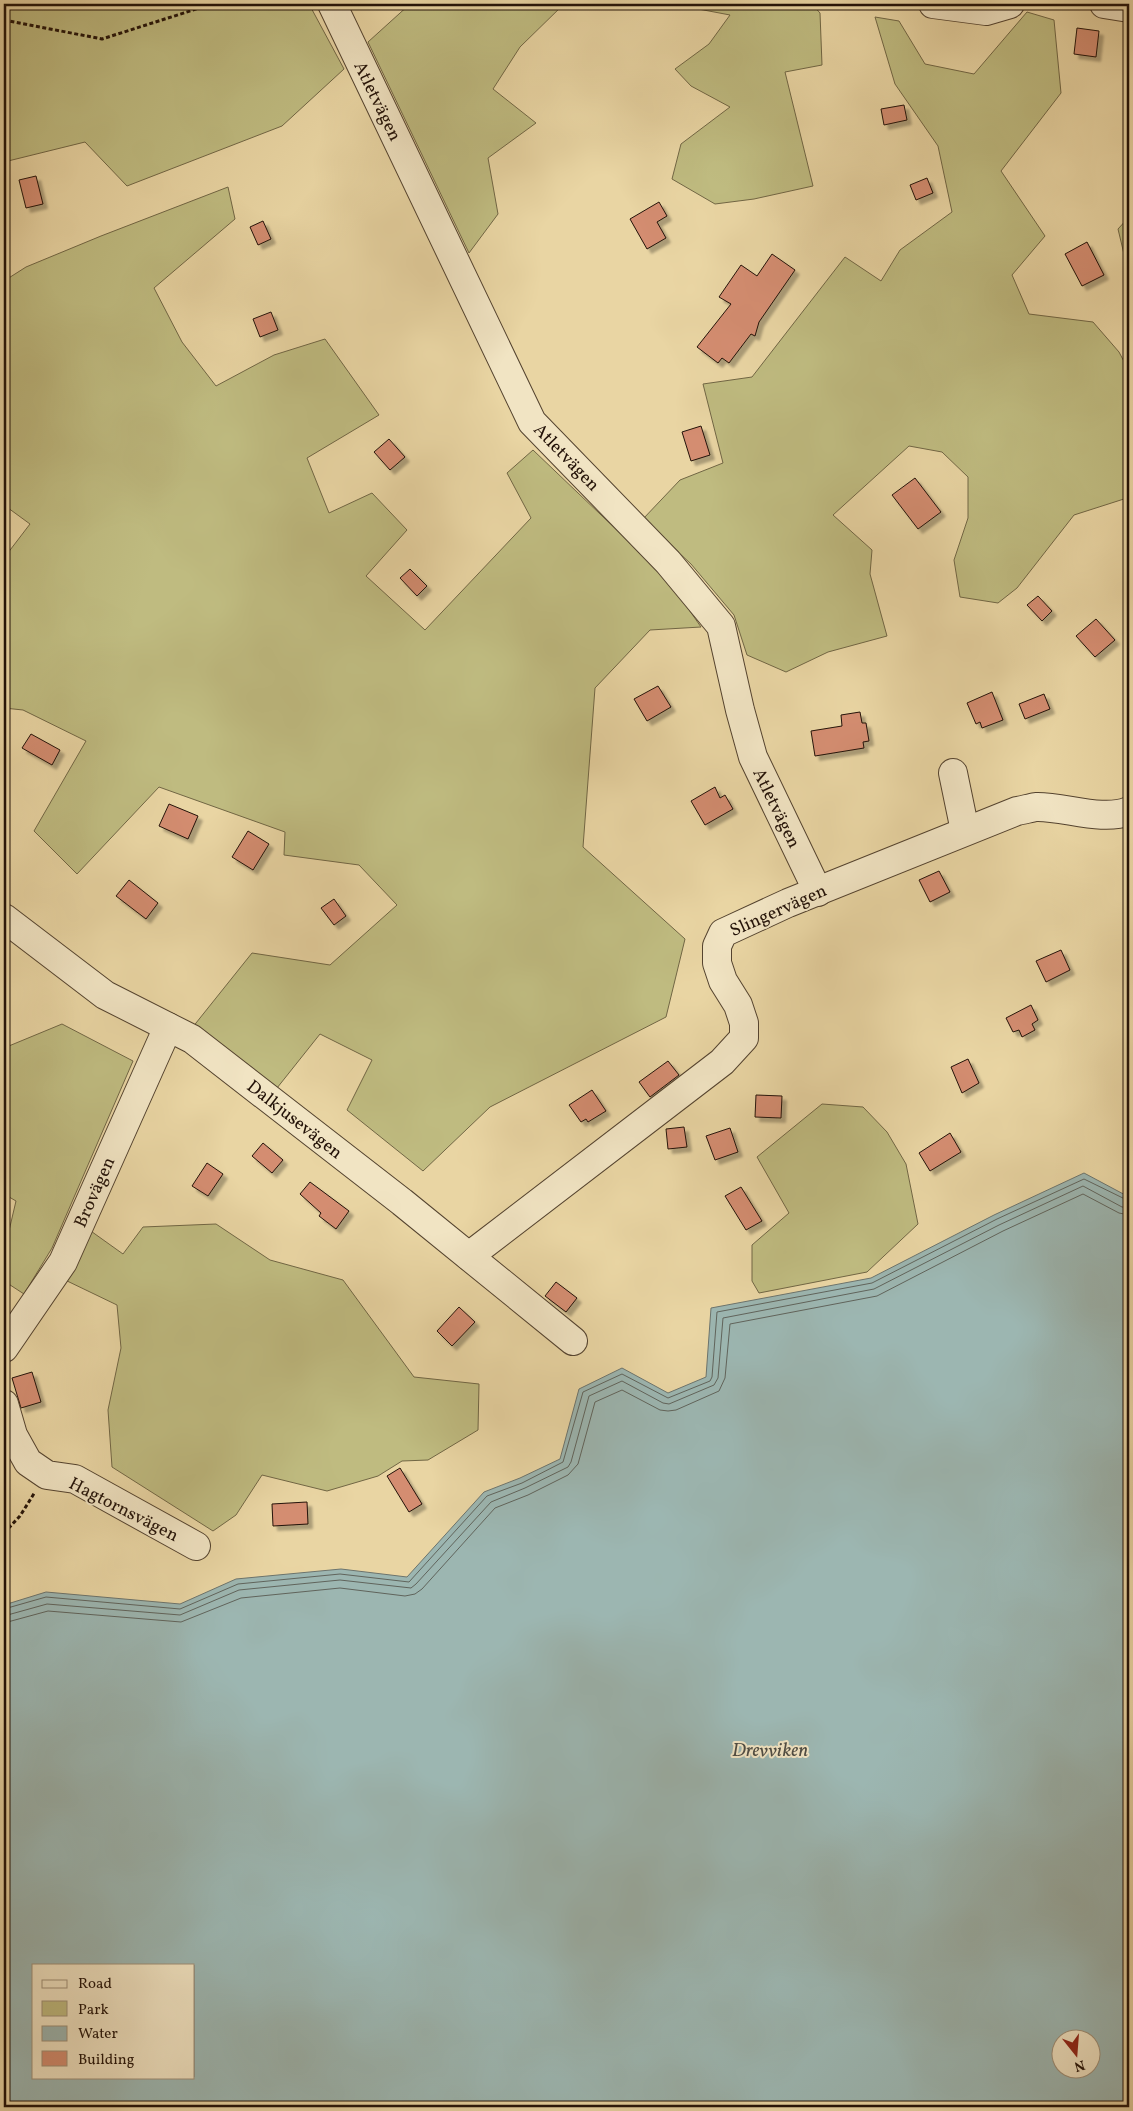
<svg xmlns="http://www.w3.org/2000/svg" width="1133" height="2111" font-family="Vollkorn,serif">
<defs>
<filter id="shadow"><feDropShadow dx="4.5" dy="4.5" stdDeviation="1" flood-color="#0004"/></filter>
</defs>
<rect width="100%" height="100%" fill="#e9d5a3"/>
<filter id="stains"><feTurbulence type="fractalNoise" baseFrequency=".004" numOctaves="4"/><feColorMatrix values="0 0 0 0 .2 0 0 0 0 .09 0 0 0 0 .02 0 0 0 .5 -.17"/></filter>
<radialGradient id="worn" r=".72"><stop offset=".6" stop-color="#630" stop-opacity="0"/><stop offset="1" stop-color="#630" stop-opacity=".3"/></radialGradient>
<g fill="#bfbb80" stroke="#716644">
<polygon points="4,4 309,4 344,69 282,126 127,186 85,142 4,162"/>
<polygon points="410,4 564,4 520,47 493,89 536,123 488,158 498,214 469,253 368,42"/>
<polygon points="672,4 812,4 820,13 822,65 785,72 813,186 754,199 715,204 672,179 681,144 730,107 691,86 675,69 709,44 730,15"/>
<polygon points="1027,12 1054,20 1061,93 1001,171 1045,236 1012,275 1029,314 1093,322 1119,352 1129,371 1129,495 1127,498 1074,515 1017,588 998,603 960,597 954,560 968,518 968,477 942,452 909,446 833,515 872,550 870,574 887,636 828,652 786,672 747,655 734,615 691,564 643,519 680,480 723,463 703,384 752,377 845,257 881,281 900,250 952,212 938,146 895,84 875,17 899,21 925,64 974,74"/>
<polygon points="228,187 235,219 154,288 182,342 216,386 274,355 325,339 379,415 307,458 329,513 372,493 407,530 366,576 425,630 531,518 507,473 533,450 667,578 701,627 650,630 595,688 583,847 685,939 666,1017 490,1107 423,1171 347,1110 372,1060 320,1034 277,1088 192,1028 252,953 330,965 397,905 359,865 284,855 285,832 159,787 77,874 34,831 86,741 23,710 4,708 4,558 30,524 4,505 4,281 26,267 101,236"/>
<polygon points="1129,217 1129,275 1118,229"/>
<polygon points="62,1024 133,1061 52,1248 24,1294 4,1281 4,1252 16,1201 4,1194 4,1048"/>
<polygon points="822,1104 863,1107 887,1132 906,1164 918,1224 867,1272 759,1293 752,1281 752,1245 789,1213 757,1157"/>
<polygon points="216,1224 270,1260 343,1280 414,1377 479,1384 478,1430 428,1460 402,1461 378,1476 327,1491 262,1475 236,1515 213,1531 112,1467 108,1410 121,1348 117,1305 63,1279 88,1229 123,1254 143,1227"/>
</g>
<path fill="#9cb6b1" stroke="#6c746d" fill-rule="evenodd" d="M1084,1173L1129,1197V2107H4V1605L46,1592L180,1604L236,1579L341,1569L407,1577L484,1492L520,1478L560,1459L579,1389L622,1368L668,1393L706,1377L711,1308L871,1278L994,1215ZM34,1965H194V2077H34ZM1060,2038H1090V2068H1060Z"/>
<g fill="none" stroke-linecap="round" stroke-linejoin="round">
<g stroke="#60645c" stroke-width="1">
<polyline points="4,1609 46,1597 180,1609 238,1584 340,1574 409,1582 487,1496 522,1483 563,1462 583,1392 622,1374 668,1398 710,1381 712,1377 717,1312 872,1283 997,1219 1084,1179 1129,1201"/>
<polyline points="4,1616 47,1604 180,1615 239,1590 340,1580 411,1588 416,1584 491,1502 525,1488 568,1467 571,1462 589,1396 622,1381 663,1403 669,1404 714,1385 718,1378 723,1318 874,1289 999,1225 1083,1186 1122,1207 1129,1208"/>
<polyline points="4,1623 48,1611 181,1622 241,1598 340,1588 405,1596 415,1594 422,1589 495,1508 528,1495 568,1475 578,1464 595,1402 622,1390 660,1410 668,1411 676,1410 719,1391 725,1378 730,1324 877,1296 1003,1231 1083,1194 1119,1213 1129,1215"/>
</g>
</g>
<g fill="#d48d71" stroke="#231208" filter="url(#shadow)">
<polygon points="1077,28 1099,31 1096,57 1074,54"/>
<polygon points="904,105 907,120 884,125 881,109"/>
<polygon points="36,176 43,204 26,208 19,180"/>
<polygon points="927,178 933,193 916,200 910,185"/>
<polygon points="659,202 667,216 657,222 666,238 647,249 630,219"/>
<polygon points="263,221 271,239 258,245 250,227"/>
<polygon points="1087,242 1104,275 1082,286 1065,254"/>
<polygon points="772,254 795,270 759,322 755,336 751,334 729,363 722,358 718,363 697,347 731,304 719,297 741,265 757,276"/>
<polygon points="271,312 278,330 260,337 253,319"/>
<polygon points="701,426 710,455 691,461 682,432"/>
<polygon points="389,439 405,457 390,470 374,452"/>
<polygon points="915,478 941,512 918,529 892,495"/>
<polygon points="410,569 427,586 417,596 400,578"/>
<polygon points="1038,596 1052,611 1042,621 1027,605"/>
<polygon points="1096,619 1115,640 1095,657 1076,636"/>
<polygon points="658,686 671,707 647,721 634,699"/>
<polygon points="992,692 1003,720 982,728 980,722 976,724 967,703"/>
<polygon points="1044,694 1050,709 1025,719 1019,704"/>
<polygon points="860,712 862,723 866,723 869,741 863,742 864,748 815,756 811,731 842,726 841,715"/>
<polygon points="31,734 60,750 52,765 22,748"/>
<polygon points="715,787 720,798 725,795 733,809 705,825 691,801"/>
<polygon points="169,804 198,816 188,839 159,826"/>
<polygon points="248,831 269,844 253,870 232,857"/>
<polygon points="939,871 950,892 930,902 919,880"/>
<polygon points="129,880 158,903 146,919 116,896"/>
<polygon points="334,899 346,916 334,925 321,908"/>
<polygon points="1061,950 1070,970 1046,982 1036,961"/>
<polygon points="1031,1005 1038,1020 1032,1024 1035,1030 1022,1037 1019,1030 1013,1032 1006,1018"/>
<polygon points="968,1059 979,1083 962,1093 951,1067"/>
<polygon points="668,1061 679,1075 650,1097 639,1082"/>
<polygon points="592,1090 606,1111 588,1122 586,1119 581,1122 569,1105"/>
<polygon points="756,1095 782,1096 781,1118 755,1117"/>
<polygon points="684,1127 687,1147 668,1149 666,1129"/>
<polygon points="730,1128 738,1152 715,1160 706,1136"/>
<polygon points="950,1133 961,1152 930,1171 919,1153"/>
<polygon points="263,1143 283,1160 272,1173 252,1156"/>
<polygon points="207,1163 223,1174 208,1196 192,1186"/>
<polygon points="310,1182 349,1211 336,1229 319,1216 321,1213 300,1194"/>
<polygon points="741,1187 762,1221 746,1230 725,1196"/>
<polygon points="556,1282 577,1298 566,1312 545,1296"/>
<polygon points="459,1307 475,1322 452,1346 437,1331"/>
<polygon points="32,1372 41,1402 21,1408 12,1378"/>
<polygon points="400,1468 422,1504 409,1512 387,1476"/>
<polygon points="307,1502 308,1524 273,1526 272,1504"/>
</g>
<g fill="none" stroke-linecap="round" stroke-linejoin="round">
<defs>
<g id="minor">
<polyline points="332,4 532,422 668,562 721,626 740,710 753,757 818,892"/>
<polyline points="933,4 986,11 1010,4"/>
<polyline points="1104,4 1129,8"/>
<polyline points="953,773 965,831"/>
<polyline points="4,918 105,995 192,1039 402,1202 573,1341"/>
<path d="M469,1256L722,1062L744,1038V1023L738,1005L723,981L717,963V946L723,933L788,903L1017,811C1023,810 1030,808 1036,807C1063,806 1103,822 1129,811"/>
<polyline points="4,1348 63,1262 168,1027"/>
<polyline points="4,1404 13,1435 28,1462 47,1475 75,1479 196,1546"/>
</g>
</defs>
<use href="#minor" stroke="#54432f" stroke-width="30"/>
<g stroke="#231208" stroke-width="3" stroke-dasharray="4 2.5" stroke-linecap="butt">
<polyline points="4,20 102,39 212,4"/>
<polyline points="4,1533 20,1516 35,1492"/>
</g>
<use href="#minor" stroke="#f1e4c3" stroke-width="28"/>
</g>
<g text-anchor="middle" stroke-width="4" stroke-linejoin="round" paint-order="stroke">
<g font-size="18" fill="#231208" stroke="#f1e4c3">
<text transform="translate(378 101) rotate(64)" y="6">Atletvägen</text>
<text transform="translate(567 457) rotate(46)" y="6">Atletvägen</text>
<text transform="translate(777 808) rotate(64)" y="6">Atletvägen</text>
<text transform="translate(778 910) rotate(-24)" y="6">Slingervägen</text>
<text transform="translate(295 1119) rotate(38)" y="6">Dalkjusevägen</text>
<text transform="translate(94 1192) rotate(-66)" y="6">Brovägen</text>
<text transform="translate(124 1509) rotate(27)" y="6">Hagtornsvägen</text>
</g>
<g font-size="19" font-style="italic" fill="#4d4b43" stroke="#f1e4c3">
<text x="770" y="1756">Drevviken</text>
</g>
</g>
<rect width="1133" height="2111" fill="none" stroke="#e9d5a3" stroke-width="20"/>
<rect x="5" y="5" width="1123" height="2101" fill="none" stroke="#231208" stroke-width="2.5"/>
<rect x="10" y="10" width="1113" height="2091" fill="none" stroke="#231208"/>
<rect x="32" y="1964" width="162" height="115" fill="#f1e4c3" stroke="#9f9078"/>
<rect x="42" y="1980" width="25" height="8" fill="#f1e4c3" stroke="#9f9078"/>
<text x="78" y="1988" font-size="15" fill="#231208">Road</text>
<rect x="42" y="2001" width="25" height="15" fill="#bfbb80" stroke="#9f9078"/>
<text x="78" y="2014" font-size="15" fill="#231208">Park</text>
<rect x="42" y="2026" width="25" height="15" fill="#9cb6b1" stroke="#9f9078"/>
<text x="78" y="2038" font-size="15" fill="#231208">Water</text>
<rect x="42" y="2051" width="25" height="15" fill="#d48d71" stroke="#9f9078"/>
<text x="78" y="2064" font-size="15" fill="#231208">Building</text>
<g transform="translate(1076 2054) rotate(163)"><circle r="24" fill="#f1e4c3" stroke="#9f9078"/>
<path d="M0-4L9 19L0 12L-9 19Z" fill="#8f2418"/>
<text y="-8" font-size="14" font-weight="bold" text-anchor="middle" fill="#231208">N</text>
</g>
<rect width="100%" height="100%" filter="url(#stains)"/>
<rect width="100%" height="100%" fill="url(#worn)"/>
</svg>
